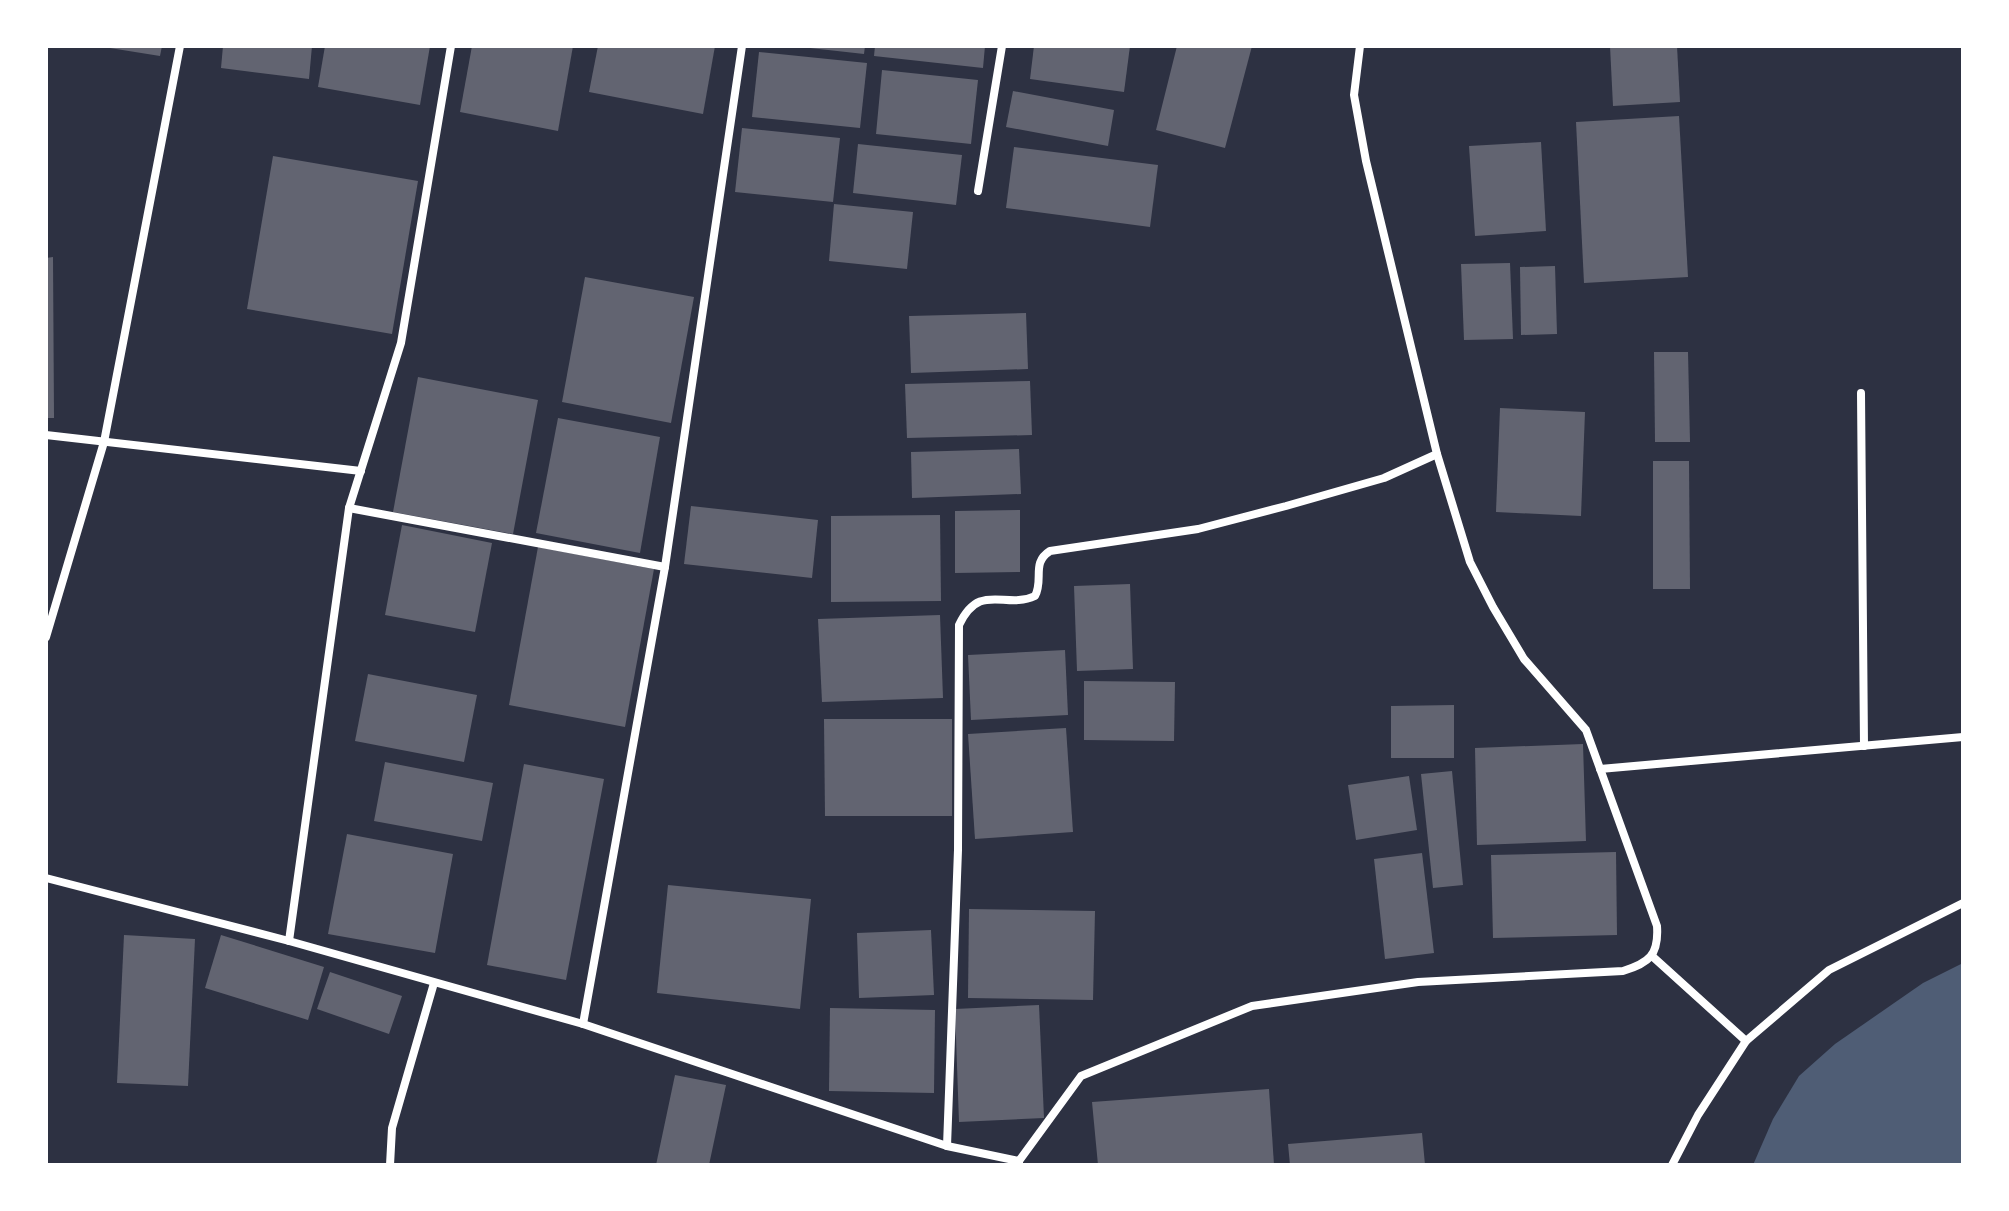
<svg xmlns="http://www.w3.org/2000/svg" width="2009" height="1211" font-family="'Titillium Web',sans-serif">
<rect width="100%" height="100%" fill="#2d3142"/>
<polygon fill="#4f5d75" points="1963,963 1963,1165 1753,1165 1773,1119 1799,1076 1835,1044 1923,983"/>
<g fill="#626471">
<polygon points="110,46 162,46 160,56 110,48"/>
<polygon points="223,46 312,46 309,79 221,68"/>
<polygon points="325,46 430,46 420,105 318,87"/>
<polygon points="472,46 573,46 558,131 460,112"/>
<polygon points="598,46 715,46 703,114 589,92"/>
<polygon points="810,46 865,46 864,54 810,48"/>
<polygon points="875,46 985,46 983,68 874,56"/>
<polygon points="1034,46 1130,46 1124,92 1030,79"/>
<polygon points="1177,46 1252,46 1225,148 1156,130"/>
<polygon points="1610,46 1677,46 1680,102 1613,106"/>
<polygon points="759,52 867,63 860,128 752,117"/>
<polygon points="882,70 978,80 971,144 876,134"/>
<polygon points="1013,91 1114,110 1108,146 1006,127"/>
<polygon points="1679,116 1688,277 1584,283 1576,122"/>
<polygon points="742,128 840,138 833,202 735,192"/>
<polygon points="1541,142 1546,231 1475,236 1469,146"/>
<polygon points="858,144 962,155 956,205 853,193"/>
<polygon points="1014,147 1158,165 1150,227 1006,208"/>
<polygon points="273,156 418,181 392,334 247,309"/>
<polygon points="834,204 913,212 907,269 829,261"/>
<polygon points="53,257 54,418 46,418 46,258"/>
<polygon points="1510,263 1513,339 1464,340 1461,264"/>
<polygon points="1555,266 1557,334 1521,335 1520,267"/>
<polygon points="585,277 694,297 671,423 562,402"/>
<polygon points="1026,313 1028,369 911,373 909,316"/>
<polygon points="1654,352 1688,352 1690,442 1655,442"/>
<polygon points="418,377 538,400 513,534 393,512"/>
<polygon points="1030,381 1032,435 907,438 905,384"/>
<polygon points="1500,408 1585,412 1581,516 1496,512"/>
<polygon points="558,418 660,437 640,553 536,533"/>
<polygon points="1019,449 1021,494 912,498 911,452"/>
<polygon points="1653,461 1689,461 1690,589 1653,589"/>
<polygon points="691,506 818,520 812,578 684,564"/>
<polygon points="1020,510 1020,572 955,573 955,511"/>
<polygon points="940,515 941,601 831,602 831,516"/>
<polygon points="402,525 492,543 475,632 385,615"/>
<polygon points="538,547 654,569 625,727 509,705"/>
<polygon points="1130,584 1133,669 1077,671 1074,586"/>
<polygon points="940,615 943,698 822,702 818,619"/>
<polygon points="1065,650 1068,715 971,720 968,655"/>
<polygon points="368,674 477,695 464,762 355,741"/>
<polygon points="1084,681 1175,682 1174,741 1084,740"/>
<polygon points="1454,705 1454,758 1391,758 1391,706"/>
<polygon points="824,719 952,719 952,816 825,816"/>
<polygon points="1066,728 1073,832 975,839 968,734"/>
<polygon points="1583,744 1586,841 1477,845 1475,748"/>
<polygon points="385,762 493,783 482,841 374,821"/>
<polygon points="524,764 604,779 566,980 487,965"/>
<polygon points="1452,771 1463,885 1433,888 1421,774"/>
<polygon points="1409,776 1417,830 1356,840 1348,785"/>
<polygon points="347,834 453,854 435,953 328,934"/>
<polygon points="1616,852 1617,935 1493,938 1491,855"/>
<polygon points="1422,853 1434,953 1385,959 1374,859"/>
<polygon points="668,885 811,899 800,1009 657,993"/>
<polygon points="969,909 1095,911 1093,1000 968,998"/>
<polygon points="931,930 934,995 859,998 857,933"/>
<polygon points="124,935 195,939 188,1086 117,1083"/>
<polygon points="221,935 324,967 308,1020 205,988"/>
<polygon points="330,972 402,996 389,1034 317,1009"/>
<polygon points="1039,1005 1044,1118 959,1122 955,1009"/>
<polygon points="830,1008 935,1010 934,1093 829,1091"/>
<polygon points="675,1075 726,1085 709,1165 656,1165"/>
<polygon points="1269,1089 1274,1165 1098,1165 1092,1102"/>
<polygon points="1422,1133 1425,1165 1290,1165 1288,1144"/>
</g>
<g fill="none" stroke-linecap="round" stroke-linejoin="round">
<g stroke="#fff" stroke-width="8">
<polyline points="978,191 1002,46"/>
<polyline points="1861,393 1864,746"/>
<polyline points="46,435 361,471"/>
<polyline points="349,508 665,567"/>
<polyline points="46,637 104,442 180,46"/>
<polyline points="1600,769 1963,737"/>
<polyline points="46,878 289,941 583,1024 947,1146 1019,1161"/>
<polyline points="289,941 349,508 401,343 451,46"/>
<polyline points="1652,956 1746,1041 1829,970 1963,903"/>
<polyline points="583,1024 665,567 742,46"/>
<path d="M947,1146L958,850L959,625C980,581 1005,610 1035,596C1044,579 1031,563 1050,551L1198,529L1286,506L1384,478L1437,454L1366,161L1354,95L1360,46"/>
<polyline points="390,1165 392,1128 434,983"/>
<path d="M1019,1165V1161L1081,1076L1252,1006L1418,982L1623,971C1649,963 1659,955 1657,926L1586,730L1524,659L1493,607L1470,562L1437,454"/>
<polyline points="1672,1165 1698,1115 1746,1041"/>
</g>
</g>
<rect width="2009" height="1211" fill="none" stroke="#ffffff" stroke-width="96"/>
</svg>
